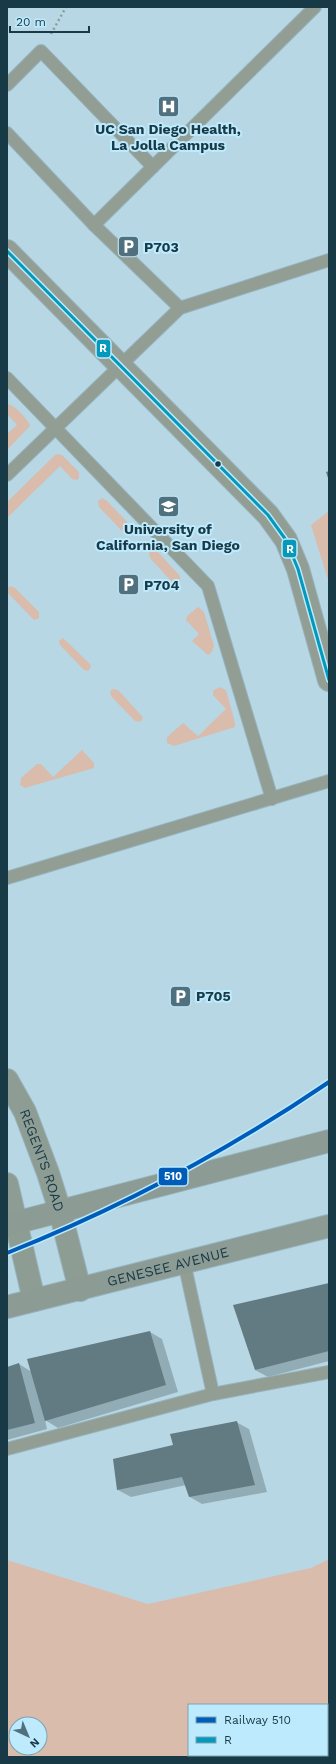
<svg xmlns="http://www.w3.org/2000/svg" width="336" height="1764" font-family="'Work Sans',sans-serif">
<rect width="100%" height="100%" fill="#b7d7e4"/>
<g fill="#dabcad" fill-rule="evenodd">
<path d="M7,404C14,404 28,419 30,426L7,450V434L17,425L7,414Z"/>
<polygon points="56,454 62,455 79,472 79,478 77,480 72,479 60,466 7,518 7,502"/>
<polygon points="102,498 106,500 129,524 130,528 127,532 122,531 99,507 98,501"/>
<polygon points="329,511 329,583 311,525"/>
<polygon points="153,550 157,551 180,576 180,582 175,584 173,583 150,558 149,553"/>
<polygon points="10,586 15,588 39,612 39,618 34,620 32,618 8,593 7,589"/>
<polygon points="198,607 204,612 214,646 212,652 208,655 192,641 199,634 186,620 187,616"/>
<polygon points="63,638 90,664 91,667 88,671 84,670 60,645 59,641"/>
<polygon points="219,687 226,690 235,723 235,727 174,746 167,743 167,737 183,723 198,736 226,709 213,695 213,691"/>
<polygon points="113,689 118,690 141,715 143,718 140,722 135,721 111,696 110,691"/>
<polygon points="82,750 94,763 94,768 28,787 25,788 20,785 21,778 37,764 41,764 53,777"/>
<path d="M329,1559V1757H7V1560L148,1604L311,1568ZM189,1705H327V1755H189ZM16,1724H40V1748H16Z"/>
</g>
<g fill="#0003">
<polygon points="329,1284 329,1361 268,1377 255,1370"/>
<polygon points="150,1332 162,1339 178,1392 58,1428 45,1420 47,1429 7,1440 7,1368 19,1364 32,1372"/>
<polygon points="236,1422 249,1429 267,1492 202,1504 190,1497 186,1485 131,1497 118,1490 114,1459 174,1446"/>
</g>
<g fill="#627a82">
<polygon points="329,471 329,481 326,472"/>
<polygon points="329,1283 329,1351 255,1370 233,1305"/>
<polygon points="150,1331 166,1385 45,1421 27,1359"/>
<polygon points="19,1363 35,1423 7,1430 7,1367"/>
<polygon points="237,1421 255,1485 189,1497 182,1477 117,1490 113,1459 173,1445 170,1434"/>
</g>
<g fill="none" stroke-linecap="round" stroke-linejoin="round">
<defs>
<g id="lane">
<polyline points="7,85 41,51 153,167"/>
<polyline points="7,133 94,225 180,308"/>
<polyline points="94,225 315,7"/>
<polyline points="7,378 208,586 272,799"/>
<polyline points="7,475 180,308 329,260"/>
<polyline points="7,878 329,781"/>
<polyline points="184,1262 213,1394"/>
<polyline points="7,1449 213,1394 329,1372"/>
</g>
<polyline id="street" points="7,251 268,515 286,540 298,569 329,680"/>
<g id="secondary">
<path id="s1" d="M7,1080L25,1112L48,1173L60,1211L80,1290"/>
<polyline points="7,1184 34,1300"/>
</g>
<g id="primary">
<polyline points="7,1225 329,1141"/>
<path id="s2" d="M7,1307L329,1226"/>
</g>
</defs>
<use href="#lane" stroke="#97b3be" stroke-width="14"/>
<use href="#street" stroke="#97b3be" stroke-width="24"/>
<use href="#secondary" stroke="#97b3be" stroke-width="24"/>
<use href="#primary" stroke="#97b3be" stroke-width="24"/>
<polyline stroke="#8e9c96" stroke-width="2.5" stroke-dasharray="2 3" stroke-linecap="butt" points="51,34 66,7"/>
<use href="#lane" stroke="#929e94" stroke-width="12"/>
<use href="#street" stroke="#929e94" stroke-width="22"/>
<use href="#secondary" stroke="#8e9d94" stroke-width="22"/>
<use href="#primary" stroke="#8c9c95" stroke-width="22"/>
<defs>
<polyline id="bus-1" points="7,251 268,515 286,540 298,569 329,680"/>
</defs>
<use href="#bus-1" stroke="#bdeafd" stroke-width="6"/>
<use href="#bus-1" stroke="#0498ba" stroke-width="3"/>
<defs>
<path id="rail-1" d="M7,1253C123,1207 226,1152 329,1082"/>
</defs>
<use href="#rail-1" stroke="#bdeafd" stroke-width="7"/>
<use href="#rail-1" stroke="#005cb9" stroke-width="4"/>
</g>
<defs>
<symbol id="hospital-square" viewBox="-11 -11 22 22"><rect x="-9" y="-9" width="18" height="18" rx="4" fill="#50707d" stroke="#bdeafd"/><path d="M-5-5h3v3.5h4V-5h3V5h-3V1.5h-4V5h-3Z" fill="#fff"/></symbol>
<symbol id="parking-square" viewBox="-11 -11 22 22"><rect x="-9" y="-9" width="18" height="18" rx="4" fill="#50707d" stroke="#bdeafd"/><path d="M-3.5-5.5H1a3.5 3.5 0 0 1 0 7H-1V5.5H-3.5ZM-1-3.4V-.6H.8a1.4 1.4 0 0 0 0-2.8Z" fill="#fff"/></symbol>
<symbol id="university-square" viewBox="-11 -11 22 22"><rect x="-9" y="-9" width="18" height="18" rx="4" fill="#50707d" stroke="#bdeafd"/><path d="M0-5L7-2L0 1L-7-2ZM-4 1L0 2.5L4 1V4Q0 6-4 4Z" fill="#fff"/></symbol>
</defs>
<g fill-rule="evenodd">
<use href="#hospital-square" x="156" y="94" width="25" height="25"/>
<use href="#parking-square" x="116" y="234" width="25" height="25"/>
<use href="#university-square" x="156" y="494" width="25" height="25"/>
<use href="#parking-square" x="116" y="572" width="25" height="25"/>
<use href="#parking-square" x="168" y="984" width="25" height="25"/>
</g>
<circle fill="#183946" stroke="#bdeafd" stroke-width="1.5" cx="218" cy="464" r="3.5"/>
<g text-anchor="middle" stroke-width="4" stroke-linejoin="round" paint-order="stroke">
<g font-size="14" font-weight="bold" fill="#183946" stroke="#bdeafd" text-anchor="start">
<text x="168" y="134" text-anchor="middle">UC San Diego Health,<tspan x="168" dy="16">La Jolla Campus</tspan></text>
<text x="144" y="252">P703</text>
<text x="168" y="534" text-anchor="middle">University of<tspan x="168" dy="16">California, San Diego</tspan></text>
<text x="144" y="590">P704</text>
<text x="196" y="1001">P705</text>
</g>
<g font-size="14" fill="#183946" stroke="#bdeafd">
<text dy="5" stroke="none"><textPath href="#s1" startOffset="88">REGENTS ROAD</textPath></text>
<text dy="5" stroke="none"><textPath href="#s2" startOffset="166">GENESEE AVENUE</textPath></text>
</g>
</g>
<g stroke="#bdeafd" stroke-width="1.5">
<rect x="96" y="339" width="15" height="19" rx="4" fill="#0498ba"/>
<rect x="282" y="539" width="15" height="19" rx="4" fill="#0498ba"/>
<rect x="158" y="1167" width="30" height="19" rx="4" fill="#005cb9"/>
</g>
<g font-size="11" text-anchor="middle" font-weight="bold" fill="#fff">
<text x="103" y="352">R</text>
<text x="290" y="553">R</text>
<text x="173" y="1180">510</text>
</g>
<rect width="336" height="1764" fill="none" stroke="#183946" stroke-width="16"/>
<rect x="188" y="1704" width="140" height="52" fill="#bdeafd" stroke="#7ba3b4"/>
<rect x="196" y="1717" width="20" height="6" fill="#005cb9" stroke="#7ba3b4"/>
<text x="224" y="1724" font-size="12" fill="#183946">Railway 510</text>
<rect x="196" y="1737" width="20" height="6" fill="#0498ba" stroke="#7ba3b4"/>
<text x="224" y="1744" font-size="12" fill="#183946">R</text>
<g transform="translate(28 1736) rotate(136)"><circle r="19" fill="#bdeafd" stroke="#7ba3b4"/>
<path d="M0-3L7 15L0 10L-7 15Z" fill="#50707d"/>
<text y="-6" font-size="11" font-weight="bold" text-anchor="middle" fill="#183946">N</text>
</g>
<path d="M10 26v6h79v-6" fill="none" stroke="#183946" stroke-width="2"/>
<text x="16" y="26" font-size="12" fill="#183946" stroke="#bdeafd" stroke-width="3" paint-order="stroke">20 m</text>
</svg>
